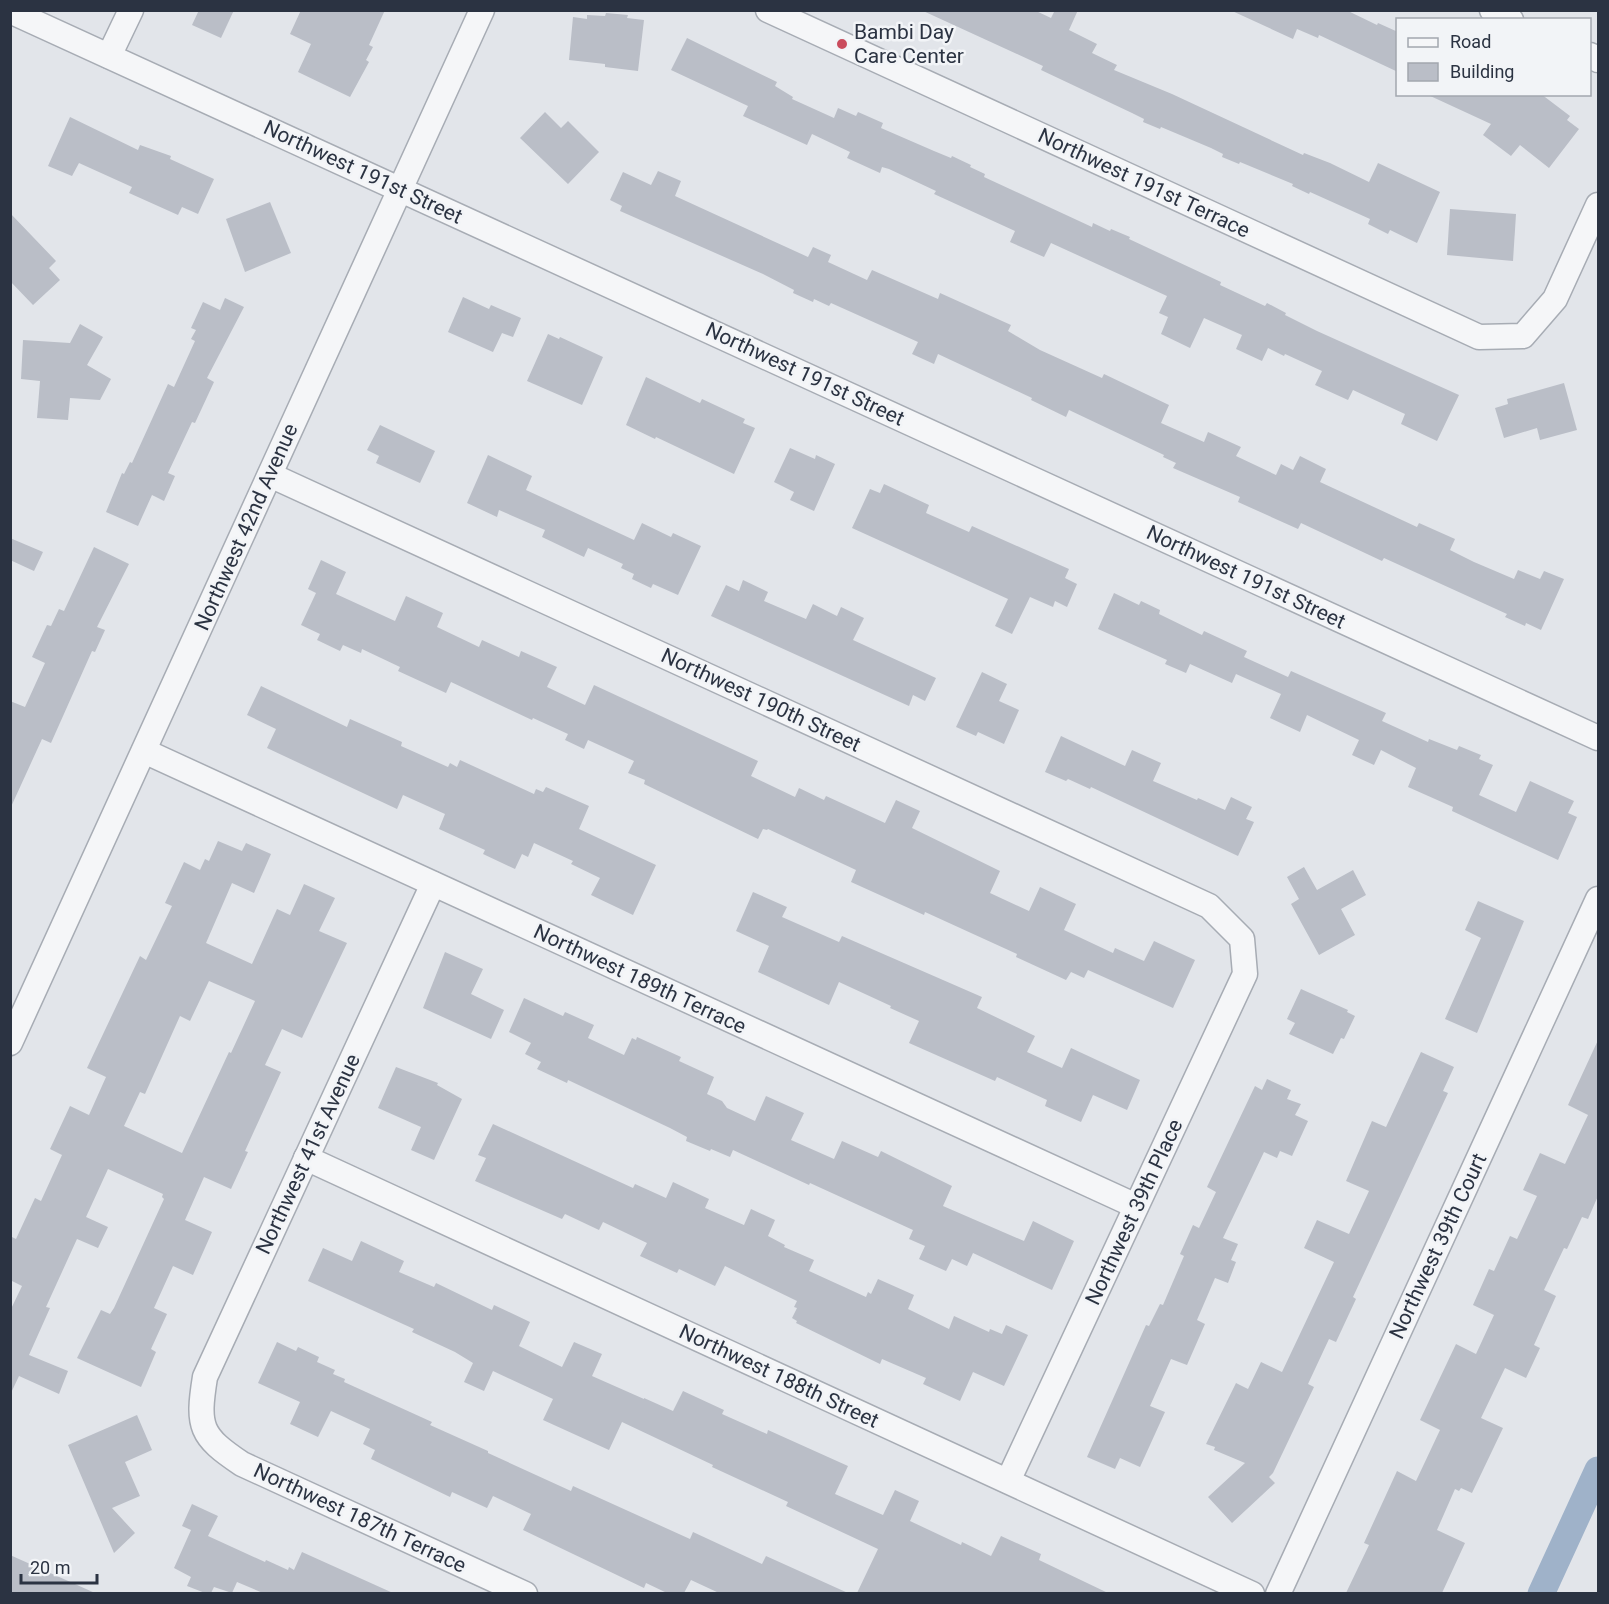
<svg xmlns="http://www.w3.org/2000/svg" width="1609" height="1604" font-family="Roboto,sans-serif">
<rect width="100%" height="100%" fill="#e2e5ea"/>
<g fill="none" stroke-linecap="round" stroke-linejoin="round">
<polyline stroke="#9fb2c9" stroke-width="27" points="1541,1594 1598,1470"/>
</g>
<g fill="#babec7" fill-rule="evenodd">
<polygon points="199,10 234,10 221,38 192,25"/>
<polygon points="301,10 385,10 369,45 373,47 366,60 369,62 350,97 298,72 311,44 290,34"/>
<polygon points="921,10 1034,10 1051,18 1055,10 1078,10 1069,30 1097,44 1092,53 1117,65 1114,70 1172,94 1303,155 1304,153 1330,163 1369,182 1378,163 1440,192 1417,243 1390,230 1388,234 1368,224 1370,219 1310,192 1309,194 1292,186 1293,184 1240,162 1239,164 1222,157 1223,154 1211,148 1161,127 1160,129 1143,122 1144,119 1132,113 1041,70 1043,66"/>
<polygon points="1230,10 1346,10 1377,25 1378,23 1398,32 1398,72 1319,35 1318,38 1297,29 1293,39"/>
<polygon points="606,13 628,15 627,18 644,20 638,71 605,67 605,64 569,60 573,17 587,19 587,15 605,16"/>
<polygon points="687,38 777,82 775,86 793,97 792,99 834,118 838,108 856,116 858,112 883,123 881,128 934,151 951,158 952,156 971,165 970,167 985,174 984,177 1092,227 1093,223 1110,231 1111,229 1130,237 1129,239 1221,282 1220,285 1265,306 1267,303 1286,313 1285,315 1317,331 1459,395 1437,441 1401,424 1405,414 1353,390 1348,400 1315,385 1322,371 1285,354 1284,356 1268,348 1262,361 1236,349 1242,335 1204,318 1190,348 1161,334 1168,317 1159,313 1167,296 1051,243 1044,257 1010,242 1015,231 934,194 936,191 889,169 882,167 880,173 847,158 850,152 812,134 807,145 743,116 748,106 671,70"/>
<polygon points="1426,94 1541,94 1570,116 1567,120 1579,129 1549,168 1520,145 1511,156 1483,135 1491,124"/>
<polygon points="545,112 561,128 568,121 599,152 568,184 520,138"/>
<polygon points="70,117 138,150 140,145 171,156 170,159 214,179 198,214 182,207 178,215 129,193 132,187 79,163 72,176 48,166"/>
<polygon points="658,171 681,181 675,196 808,257 813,247 831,255 828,262 867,280 872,270 938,299 940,293 1011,325 1008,331 1040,350 1102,378 1104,374 1169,405 1161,423 1204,442 1208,432 1241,447 1236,456 1276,475 1281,464 1293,470 1300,456 1326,469 1320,482 1417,527 1419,523 1455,539 1450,550 1474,562 1514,579 1518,570 1540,579 1544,571 1564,579 1541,630 1526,623 1525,626 1505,617 1507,614 1384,558 1382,561 1301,523 1298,529 1238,502 1240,497 1173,468 1176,463 1163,457 1164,455 1069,410 1066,417 1031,400 1032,398 938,354 934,364 912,354 918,342 831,303 829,306 814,299 813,302 793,293 794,290 763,274 620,211 622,206 610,200 623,172 651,185"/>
<polygon points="270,202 291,253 245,272 226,219"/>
<polygon points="1450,209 1516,214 1513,261 1447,255"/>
<polygon points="10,213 56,261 49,268 60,280 33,305 10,281"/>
<polygon points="463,297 489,309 491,305 521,318 513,337 502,333 493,352 448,332"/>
<polygon points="225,298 244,307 207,378 214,382 195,423 192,422 168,473 175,476 164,501 152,495 138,526 106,512 122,473 124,474 130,462 132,463 168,384 174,387 195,341 191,339 196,330 191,328 203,302 220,310"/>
<polygon points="80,324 103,337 87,365 111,379 100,400 70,398 68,420 37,418 40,381 21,379 23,340 70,343"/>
<polygon points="548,334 559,339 560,337 603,357 582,405 527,381"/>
<polygon points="646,377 700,403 702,399 745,419 743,423 755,428 734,474 656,437 655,439 626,425"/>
<polygon points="1564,383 1577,430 1540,440 1537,428 1504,438 1495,408 1508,404 1507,399"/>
<polygon points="380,425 435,451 420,483 376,463 379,456 367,450"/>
<polygon points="790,448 815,459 816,455 835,464 814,511 790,500 794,492 774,482"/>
<polygon points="488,455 532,476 526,490 634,540 642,523 671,537 673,533 701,546 678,595 653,584 651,588 632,579 634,574 621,568 623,564 588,548 584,557 542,537 545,530 499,510 497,517 467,503"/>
<polygon points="884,484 929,505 926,513 969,532 972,526 1069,569 1065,578 1077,584 1067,607 1055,601 1053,607 1030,597 1012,634 995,626 1008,599 852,528 870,489 880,493"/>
<polygon points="10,538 43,552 34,571 10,560"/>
<polygon points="94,547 129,564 97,627 105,630 95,652 92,651 51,743 42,739 10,809 10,701 25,707 45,663 32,657 47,625 51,626 59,609 64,611"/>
<polygon points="321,560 346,572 336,594 395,621 406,596 443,613 437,627 479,647 482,640 519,657 521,651 557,667 547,687 585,705 594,685 758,761 751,776 795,797 799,788 824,800 826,796 885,823 896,800 920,811 912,828 1000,871 990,893 1029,911 1040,887 1076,904 1064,930 1113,953 1115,948 1144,961 1154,941 1195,960 1173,1008 1088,970 1084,978 1071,972 1066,980 1016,957 1017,954 925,912 924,915 851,882 856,870 768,829 767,830 763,829 758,839 644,784 645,780 628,773 634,761 588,740 584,749 565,740 568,734 533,718 532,720 451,682 446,693 398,671 400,667 362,649 361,653 343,645 340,651 317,640 320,634 301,625 316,593 308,589"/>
<polygon points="743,580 768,592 764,601 806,619 813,604 837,616 841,607 864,618 853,640 936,678 925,701 913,695 909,706 711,616 726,585 739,591"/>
<polygon points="1114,593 1139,605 1141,601 1160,610 1159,614 1202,635 1204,631 1247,651 1244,657 1288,677 1291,671 1386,713 1382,721 1428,742 1429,739 1457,750 1459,746 1481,755 1479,759 1493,765 1479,795 1516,812 1530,781 1574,801 1568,813 1577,817 1558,860 1452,811 1453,807 1408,787 1416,768 1381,750 1374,765 1352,755 1359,740 1307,715 1300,732 1270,718 1281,694 1236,674 1232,683 1190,664 1186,673 1165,664 1167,660 1098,629"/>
<polygon points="982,672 1007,684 999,701 1019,710 1004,744 978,732 976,736 956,727"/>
<polygon points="261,686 347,727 350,719 402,742 401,746 448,767 450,763 457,767 460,760 534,794 536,789 543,792 546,787 589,806 579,829 656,865 633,915 591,895 600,878 571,864 573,861 534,843 528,857 522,854 515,869 483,854 485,850 439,829 445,814 403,795 397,809 267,748 276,729 247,715"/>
<polygon points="1061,736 1125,766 1132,750 1161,763 1153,781 1197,800 1198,798 1225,810 1231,797 1252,807 1246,819 1254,822 1238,856 1091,787 1090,789 1068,779 1066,781 1045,772"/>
<path d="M218,841L242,851L246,843L271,854L254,893L232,883L206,943L252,964L277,909L290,915L304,884L335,898L319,931L347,943L302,1038L282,1029L265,1065L281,1072L245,1151L248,1152L231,1189L204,1177L185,1220L212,1232L193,1275L173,1266L154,1308L167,1314L151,1349L156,1352L141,1387L77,1358L101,1310L110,1314L114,1308L164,1199L162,1197L163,1194L108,1169L86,1217L108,1227L98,1248L77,1239L46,1307L50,1308L29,1355L68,1371L59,1394L19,1376L10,1395V1311L22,1286L10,1280V1236L16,1239L35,1198L41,1201L62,1155L50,1149L70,1106L89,1115L106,1077L87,1068L140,956L146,960L172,906L165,903L184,862L200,870L205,859L209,861ZM209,981L255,1001L231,1053L229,1052L182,1153L124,1126L140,1092L145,1094L180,1016L190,1021Z"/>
<polygon points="1304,867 1317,890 1353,870 1366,895 1341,909 1355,935 1319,955 1291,904 1299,899 1287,877"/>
<polygon points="753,892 787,907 782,917 839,942 842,936 982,997 977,1008 1035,1036 1027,1052 1062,1068 1071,1048 1140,1080 1127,1110 1093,1095 1081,1122 1045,1106 1047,1100 997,1077 995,1081 909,1043 919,1021 890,1008 891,1006 839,982 829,1005 758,972 769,946 736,931"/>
<polygon points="1478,901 1524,921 1477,1033 1445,1019 1481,938 1465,930"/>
<polygon points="445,952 483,969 471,994 504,1010 491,1039 423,1008"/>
<polygon points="1301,989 1348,1010 1347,1012 1355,1016 1344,1039 1341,1038 1333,1054 1289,1034 1295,1023 1287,1019"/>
<polygon points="524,998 563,1016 565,1012 594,1025 588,1038 624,1055 632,1038 636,1040 637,1037 681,1057 679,1061 714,1077 707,1094 722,1101 727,1108 755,1121 766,1096 804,1113 791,1140 834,1159 842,1141 878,1157 881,1151 952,1186 943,1206 1024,1241 1033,1221 1074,1241 1052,1290 973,1253 967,1266 952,1259 946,1271 919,1259 925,1246 909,1239 913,1230 810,1183 809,1185 733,1150 730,1157 711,1149 710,1151 686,1141 687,1137 670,1128 568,1080 567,1083 537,1069 541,1062 525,1054 531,1043 509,1032"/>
<polygon points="1599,1038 1598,1196 1588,1219 1582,1217 1567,1249 1564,1248 1544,1290 1556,1296 1534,1345 1540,1348 1526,1378 1505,1368 1481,1418 1503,1428 1472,1493 1461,1488 1459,1491 1455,1489 1437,1530 1465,1543 1442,1593 1346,1593 1369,1545 1364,1543 1397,1471 1416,1481 1440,1430 1420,1420 1456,1344 1476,1354 1494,1315 1473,1305 1489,1269 1494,1271 1510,1236 1517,1239 1537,1196 1523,1190 1540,1153 1565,1164 1588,1115 1568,1105"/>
<polygon points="1421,1052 1454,1067 1443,1091 1448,1093 1353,1297 1356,1299 1336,1342 1329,1339 1308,1384 1314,1387 1273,1473 1269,1477 1275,1483 1232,1523 1208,1497 1245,1463 1214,1450 1215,1447 1206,1444 1236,1383 1248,1389 1261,1362 1282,1372 1334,1262 1304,1248 1317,1220 1349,1234 1369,1191 1346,1181 1372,1121 1386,1127"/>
<polygon points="396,1067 438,1083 437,1085 462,1099 434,1160 411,1150 421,1127 378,1108"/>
<polygon points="1267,1079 1291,1090 1287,1099 1301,1104 1295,1115 1308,1121 1292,1156 1280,1151 1277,1158 1264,1152 1223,1238 1238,1244 1231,1260 1236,1262 1228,1283 1215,1278 1197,1320 1205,1324 1187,1365 1171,1359 1150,1406 1165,1412 1140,1467 1120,1458 1115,1469 1087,1457 1146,1325 1149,1326 1160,1304 1163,1305 1184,1256 1180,1254 1193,1225 1199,1228 1216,1192 1207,1187 1255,1086 1262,1090"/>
<polygon points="493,1124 633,1188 635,1184 666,1198 673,1182 709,1199 705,1208 744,1225 751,1209 775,1220 768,1236 785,1245 784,1247 814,1260 809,1271 866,1297 868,1292 871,1294 878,1279 914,1295 908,1309 949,1329 954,1316 989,1332 990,1329 1002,1334 1006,1325 1028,1335 1004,1386 973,1372 960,1401 923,1384 926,1378 882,1359 880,1364 796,1323 797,1321 792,1318 797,1308 794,1307 797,1301 725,1266 715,1286 679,1269 677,1273 640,1256 647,1243 603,1222 599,1230 565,1214 562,1219 475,1181 486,1158 478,1155"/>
<polygon points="361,1241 404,1261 399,1272 434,1287 436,1283 492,1310 494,1305 530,1322 519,1346 562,1367 574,1342 602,1354 592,1376 644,1399 644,1398 673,1411 683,1391 724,1410 722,1414 767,1434 768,1430 848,1466 835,1494 883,1515 895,1490 919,1501 910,1521 961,1545 962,1542 991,1556 1001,1536 1041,1554 1039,1560 1108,1593 857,1593 878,1549 786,1506 788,1502 712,1467 713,1465 622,1422 609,1450 543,1420 553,1399 493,1371 484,1391 464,1382 473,1363 455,1352 412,1332 414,1329 308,1281 323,1248 352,1261"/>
<polygon points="277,1342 296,1351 298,1347 319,1357 317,1362 335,1370 333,1374 345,1379 344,1382 432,1422 430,1425 488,1451 488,1453 571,1491 573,1486 690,1539 693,1532 762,1564 766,1556 848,1593 719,1593 691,1580 684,1593 667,1593 646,1583 644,1588 523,1530 531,1514 493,1496 487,1508 452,1492 450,1497 371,1459 375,1450 363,1444 370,1429 331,1411 318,1437 290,1424 300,1402 258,1383"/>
<polygon points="137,1415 152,1450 125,1462 140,1496 112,1508 135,1533 114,1553 68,1445"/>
<polygon points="192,1504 218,1516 208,1536 265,1562 266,1560 288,1570 289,1567 294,1570 302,1552 393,1593 263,1593 237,1582 232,1593 214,1587 211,1593 205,1593 187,1586 191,1577 174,1568 191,1530 182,1526"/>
<polygon points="10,1555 95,1593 10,1593"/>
</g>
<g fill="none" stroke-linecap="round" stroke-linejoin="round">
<defs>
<g id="minor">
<polyline points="768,10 1479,337 1523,336 1555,299 1598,205"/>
<polyline points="1492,10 1511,20"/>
<polyline points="10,11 1598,738"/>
<polyline points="1590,55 1598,60"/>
<polyline points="109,56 131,10"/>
<polyline points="270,475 1209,906 1242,939 1245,974 1008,1481"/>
<polyline points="144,751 1136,1206"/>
<path d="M433,884L205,1377C197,1427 200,1436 242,1464L525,1594"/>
<polyline points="10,1043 482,10"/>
<polyline points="306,1158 1252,1594"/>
<polyline points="1278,1594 1598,899"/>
</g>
</defs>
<use href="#minor" stroke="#a7acb4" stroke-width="27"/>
<use href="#minor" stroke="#f5f6f8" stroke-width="24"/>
</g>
<circle fill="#ca4c5d" stroke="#f2f4f7" stroke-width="2" cx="842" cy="44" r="6"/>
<g text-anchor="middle" stroke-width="5" stroke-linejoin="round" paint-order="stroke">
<g font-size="21" fill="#2b3342" stroke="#f2f4f7" text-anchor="start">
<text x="854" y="39">Bambi Day<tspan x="854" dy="24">Care Center</tspan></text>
</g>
<g font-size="21" fill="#2b3342" stroke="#f2f4f7">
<text transform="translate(363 172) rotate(25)" y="7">Northwest 191st Street</text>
<text transform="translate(1144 183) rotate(25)" y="7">Northwest 191st Terrace</text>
<text transform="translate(805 374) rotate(25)" y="7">Northwest 191st Street</text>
<text transform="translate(246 527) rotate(-66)" y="7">Northwest 42nd Avenue</text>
<text transform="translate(1246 577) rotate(25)" y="7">Northwest 191st Street</text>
<text transform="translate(761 700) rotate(25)" y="7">Northwest 190th Street</text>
<text transform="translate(640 979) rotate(25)" y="7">Northwest 189th Terrace</text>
<text transform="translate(308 1154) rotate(-65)" y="7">Northwest 41st Avenue</text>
<text transform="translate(1134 1212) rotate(-65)" y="7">Northwest 39th Place</text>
<text transform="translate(1438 1246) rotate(-65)" y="7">Northwest 39th Court</text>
<text transform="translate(779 1376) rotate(25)" y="7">Northwest 188th Street</text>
<text transform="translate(360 1518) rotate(25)" y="7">Northwest 187th Terrace</text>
</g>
</g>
<rect width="1609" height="1604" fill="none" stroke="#2b3342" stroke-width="24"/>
<rect x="1396" y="18" width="195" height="78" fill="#f2f4f7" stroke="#a2a7af" stroke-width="1.5"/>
<rect x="1408" y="38" width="30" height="9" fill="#f5f6f8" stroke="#a2a7af" stroke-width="1.5"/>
<text x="1450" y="48" font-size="18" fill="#2b3342">Road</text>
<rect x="1408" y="63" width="30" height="18" fill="#babec7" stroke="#a2a7af" stroke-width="1.5"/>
<text x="1450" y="78" font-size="18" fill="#2b3342">Building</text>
<path d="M21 1574v9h76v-9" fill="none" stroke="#2b3342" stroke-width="3"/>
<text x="30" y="1574" font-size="18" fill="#2b3342" stroke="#f2f4f7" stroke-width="4.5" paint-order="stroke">20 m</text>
</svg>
